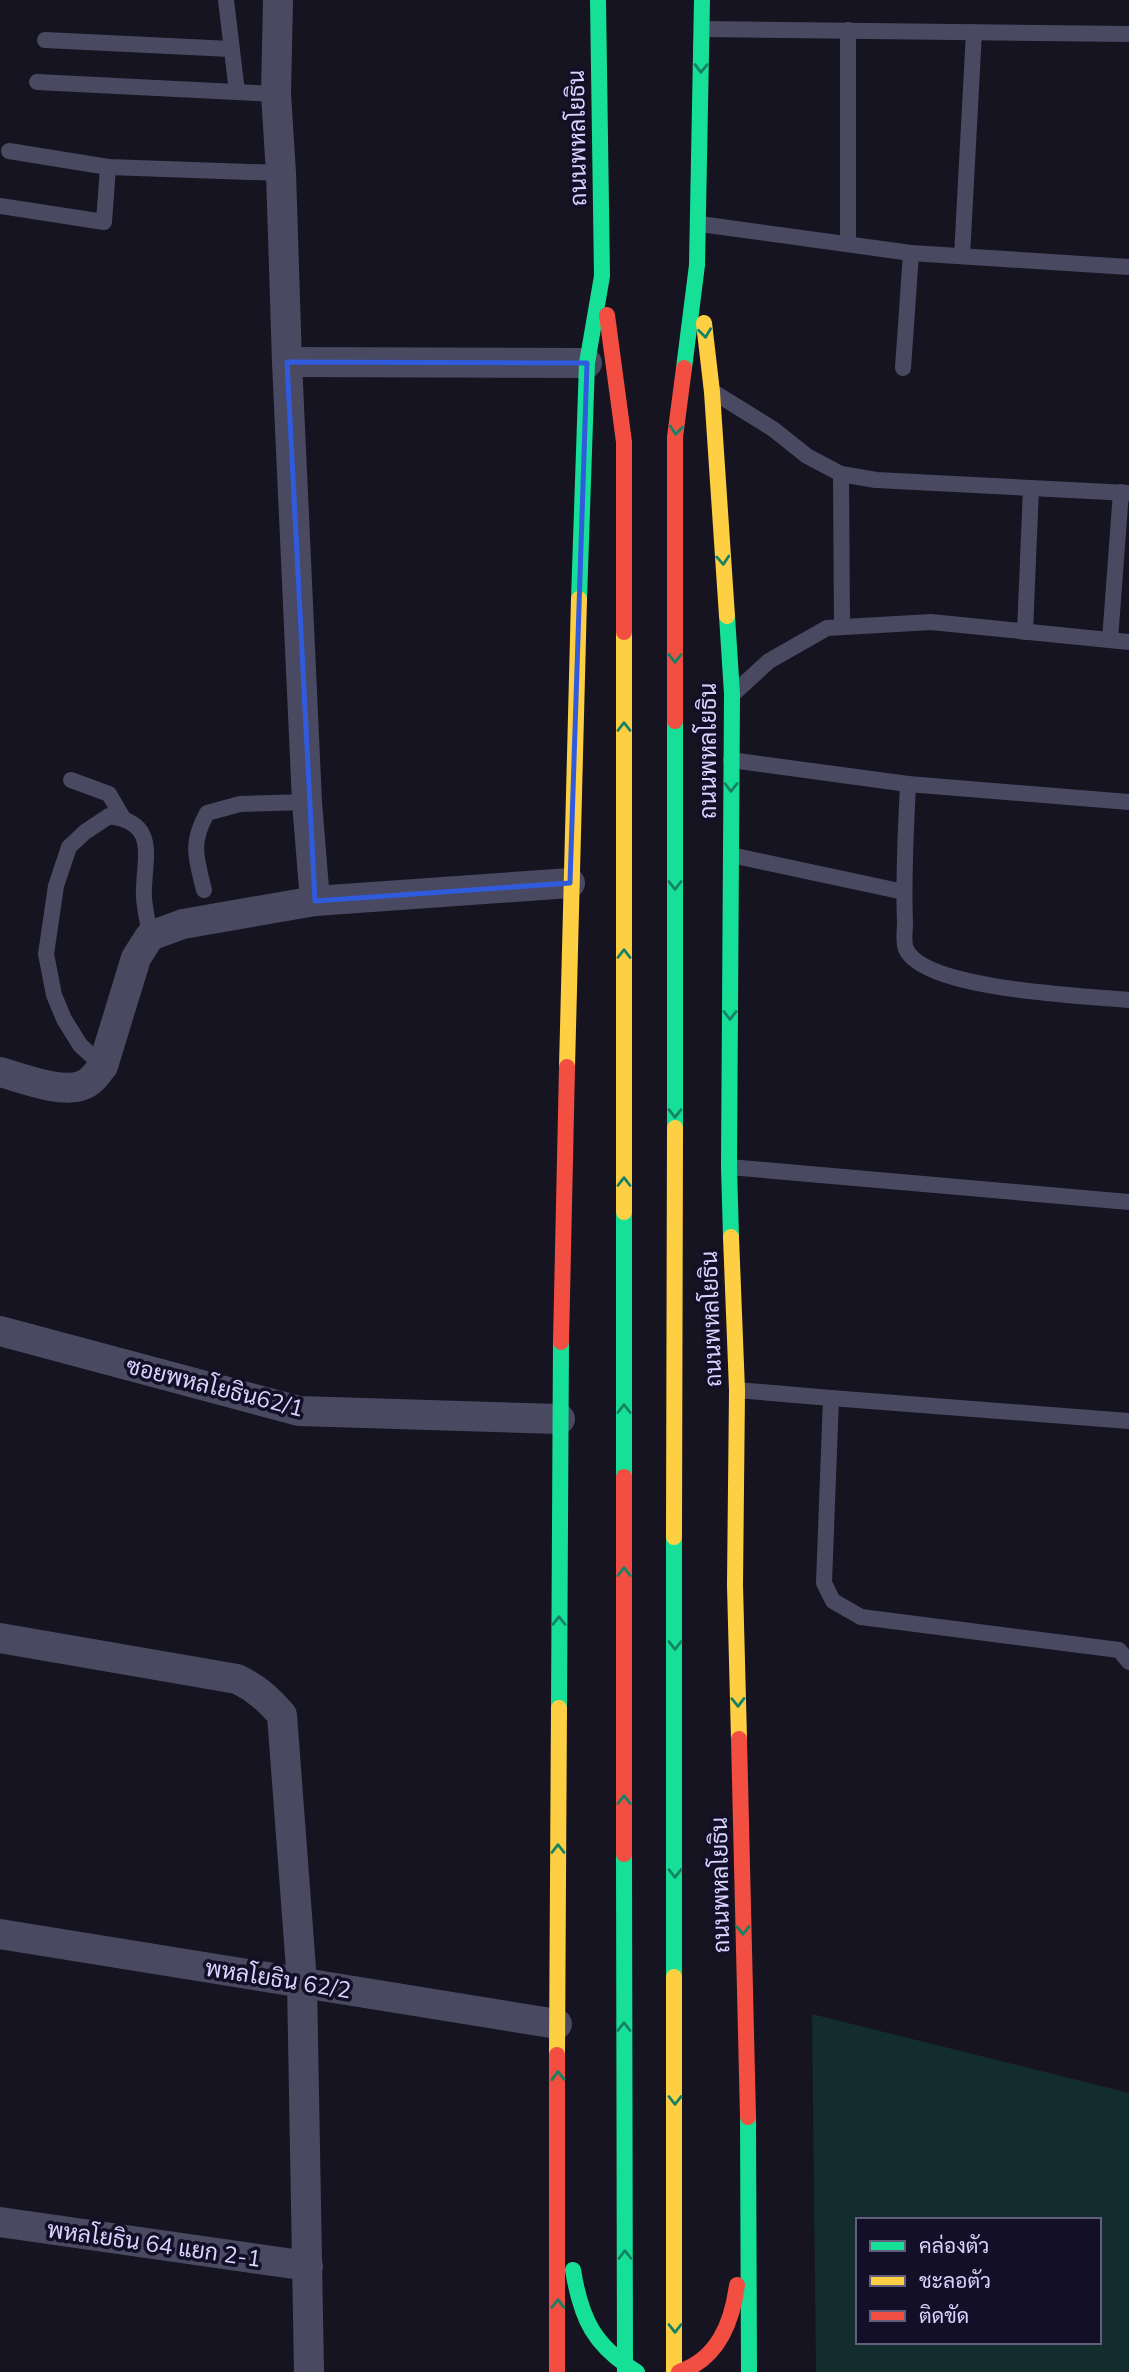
<svg xmlns="http://www.w3.org/2000/svg" width="1129" height="2372" font-family="'Nunito Sans',Sarabun,sans-serif">
<rect width="100%" height="100%" fill="#161421"/>
<path fill="#132c2d" fill-rule="evenodd" d="M812,2014L1129,2093V2372H816ZM858,2220H1099V2342H858Z"/>
<g fill="none" stroke-linecap="round" stroke-linejoin="round">
<g stroke="#4a4962" stroke-width="16">
<polyline points="226,0 237,92"/>
<polyline points="702,29 1129,34"/>
<polyline points="848,30 848,244"/>
<polyline points="45,40 231,49"/>
<polyline points="37,82 276,94"/>
<polyline points="9,151 108,167 281,173"/>
<polyline points="0,206 104,222 108,167"/>
<polyline points="700,224 911,253 1129,267"/>
<polyline points="962,256 974,32"/>
<polyline points="903,368 911,253"/>
<polyline points="715,393 773,429 807,456 841,474 876,480 1129,493"/>
<polyline points="841,474 842,627"/>
<polyline points="1025,632 1031,488"/>
<polyline points="1110,640 1121,492"/>
<polyline points="734,693 769,661 827,628 931,622 1129,642"/>
<polyline points="731,760 908,784 1129,802"/>
<polyline points="71,780 109,794 123,818"/>
<path d="M908,784C906,830 903,876 905,922C905,930 903,942 906,949C924,990 1086,996 1129,1000"/>
<polyline points="731,855 904,892"/>
<path d="M204,890C196,857 190,844 207,813L240,804L307,802"/>
<path d="M103,1066L80,1045L64,1019L54,995L46,954L56,886L69,847L85,832L109,816C162,823 142,862 144,898C145,910 148,923 150,936"/>
<polyline points="729,1167 1129,1202"/>
<polyline points="737,1390 831,1398 824,1583 833,1601 861,1617 1119,1650 1129,1662"/>
<polyline points="831,1398 1129,1421"/>
</g>
<g stroke="#4a4962" stroke-width="30">
<polyline points="278,0 276,94 281,173 287,362 307,802 315,901"/>
<polyline points="287,362 587,363"/>
<path d="M0,1072C22,1078 62,1094 83,1085C92,1082 97,1073 103,1066L136,958L150,936L183,924L315,901L570,883"/>
<polyline points="0,1331 299,1411 560,1419"/>
<path d="M0,1638L237,1679C256,1688 268,1699 282,1715L302,1982L309,2372"/>
<polyline points="0,1934 557,2024"/>
<polyline points="0,2222 308,2266"/>
</g>
<g stroke="#16e098" stroke-width="16">
<polyline points="684,368 697,265 702,0"/>
<polyline points="579,599 587,363 602,276 598,0"/>
<polyline points="727,616 732,694 729,1167 731,1237"/>
<polyline points="675,1128 675,721"/>
<polyline points="624,1212 624,1477"/>
<polyline points="559,1708 561,1342"/>
<polyline points="674,1977 674,1537"/>
<polyline points="748,2117 749,2372"/>
<path d="M573,2270C581,2319 594,2346 637,2372"/>
</g>
<g stroke="#ffcf43" stroke-width="16">
<polyline points="704,323 712,392 727,616"/>
<polyline points="624,632 624,1212"/>
<polyline points="567,1067 579,599"/>
<polyline points="731,1237 737,1390 735,1585 739,1739"/>
<polyline points="674,1537 675,1128"/>
<polyline points="557,2055 559,1708"/>
<polyline points="674,2372 674,1977"/>
</g>
<g stroke="#f24e42" stroke-width="16">
<polyline points="607,315 624,442 624,632"/>
<polyline points="675,721 675,437 684,368"/>
<polyline points="561,1342 567,1067"/>
<polyline points="739,1739 748,2117"/>
<polyline points="557,2372 557,2055"/>
<path d="M679,2372C718,2359 732,2323 737,2285"/>
</g>
<polyline stroke="#16e098" stroke-width="16" points="624,1854 625,2372"/>
<polyline stroke="#f24e42" stroke-width="16" points="624,1477 624,1854"/>
</g>
<defs><path id="oneway-chevron" d="M-2-3.5L2.5 0L-2 3.5" fill="none" stroke-width="1.6" stroke-linecap="round" stroke-linejoin="round" transform="scale(1.75)"/></defs>
<g stroke="#158265">
<use href="#oneway-chevron" transform="translate(701 68) rotate(91)"/>
<use href="#oneway-chevron" transform="translate(705 333) rotate(83)"/>
<use href="#oneway-chevron" transform="translate(676 430) rotate(96)"/>
<use href="#oneway-chevron" transform="translate(723 560) rotate(86)"/>
<use href="#oneway-chevron" transform="translate(675 658) rotate(90)"/>
<use href="#oneway-chevron" transform="translate(624 727) rotate(-90)"/>
<use href="#oneway-chevron" transform="translate(731 787) rotate(90)"/>
<use href="#oneway-chevron" transform="translate(675 885) rotate(90)"/>
<use href="#oneway-chevron" transform="translate(624 954) rotate(-90)"/>
<use href="#oneway-chevron" transform="translate(730 1015) rotate(90)"/>
<use href="#oneway-chevron" transform="translate(675 1113) rotate(90)"/>
<use href="#oneway-chevron" transform="translate(624 1182) rotate(-90)"/>
<use href="#oneway-chevron" transform="translate(624 1409) rotate(-90)"/>
<use href="#oneway-chevron" transform="translate(624 1572) rotate(-90)"/>
<use href="#oneway-chevron" transform="translate(559 1621) rotate(-90)"/>
<use href="#oneway-chevron" transform="translate(675 1645) rotate(90)"/>
<use href="#oneway-chevron" transform="translate(738 1702) rotate(89)"/>
<use href="#oneway-chevron" transform="translate(624 1800) rotate(-90)"/>
<use href="#oneway-chevron" transform="translate(558 1849) rotate(-90)"/>
<use href="#oneway-chevron" transform="translate(675 1873) rotate(90)"/>
<use href="#oneway-chevron" transform="translate(743 1930) rotate(89)"/>
<use href="#oneway-chevron" transform="translate(624 2027) rotate(-90)"/>
<use href="#oneway-chevron" transform="translate(558 2076) rotate(-91)"/>
<use href="#oneway-chevron" transform="translate(675 2100) rotate(90)"/>
<use href="#oneway-chevron" transform="translate(625 2255) rotate(-90)"/>
<use href="#oneway-chevron" transform="translate(558 2304) rotate(-89)"/>
<use href="#oneway-chevron" transform="translate(675 2328) rotate(90)"/>
</g>
<path fill="none" stroke="#305bdc" stroke-width="5" stroke-linejoin="round" d="M287,362L587,363L570,883L315,901Z"/>
<g text-anchor="middle" stroke-width="7" stroke-linejoin="round" paint-order="stroke">
<g font-size="23" fill="#d9d4ff" stroke="#130f26">
<text transform="translate(577 138) rotate(-91)" y="8">ถนนพหลโยธิน</text>
<text transform="translate(708 751) rotate(-90)" y="8">ถนนพหลโยธิน</text>
<text transform="translate(711 1319) rotate(-92)" y="8">ถนนพหลโยธิน</text>
<text transform="translate(215 1387) rotate(14)" y="8">ซอยพหลโยธิน62/1</text>
<text transform="translate(720 1885) rotate(-91)" y="8">ถนนพหลโยธิน</text>
<text transform="translate(278 1979) rotate(9)" y="8">พหลโยธิน 62/2</text>
<text transform="translate(154 2244) rotate(8)" y="8">พหลโยธิน 64 แยก 2-1</text>
</g>
</g>
<rect x="856" y="2218" width="245" height="126" fill="#130f26" stroke="#625e7d" stroke-width="2"/>
<rect x="870" y="2241" width="35" height="10" fill="#16e098" stroke="#625e7d" stroke-width="2"/>
<text x="919" y="2253" font-size="21" fill="#d9d4ff">คล่องตัว</text>
<rect x="870" y="2276" width="35" height="10" fill="#ffcf43" stroke="#625e7d" stroke-width="2"/>
<text x="919" y="2288" font-size="21" fill="#d9d4ff">ชะลอตัว</text>
<rect x="870" y="2311" width="35" height="10" fill="#f24e42" stroke="#625e7d" stroke-width="2"/>
<text x="919" y="2323" font-size="21" fill="#d9d4ff">ติดขัด</text>
</svg>
